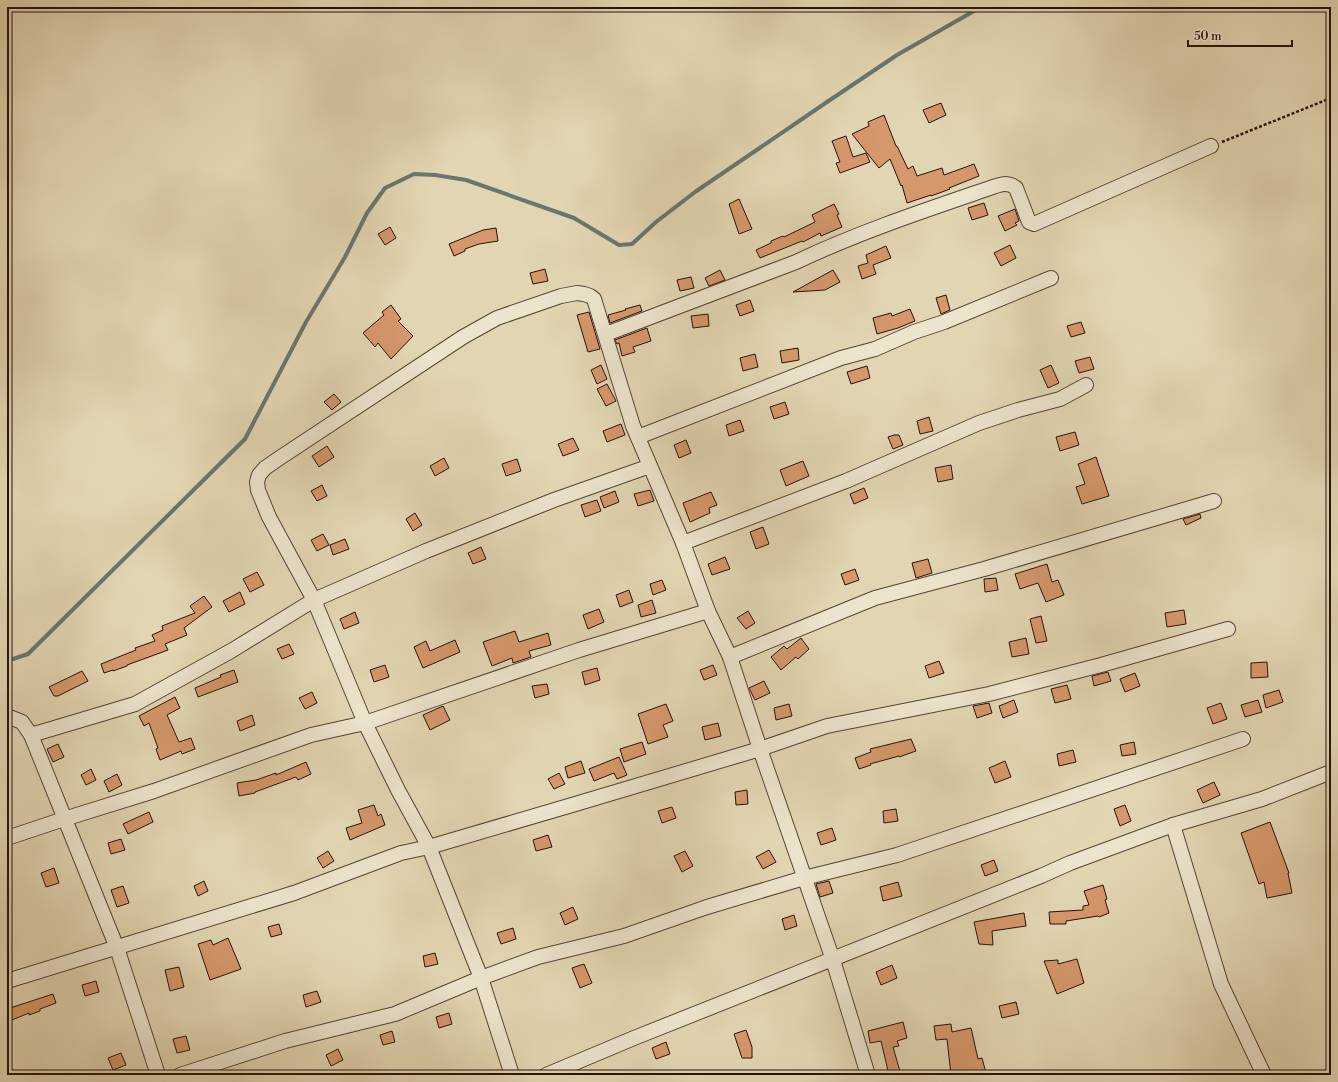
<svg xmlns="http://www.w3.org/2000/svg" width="1338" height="1082" font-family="'Libre Bodoni',serif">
<rect width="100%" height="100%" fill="#e2d6b2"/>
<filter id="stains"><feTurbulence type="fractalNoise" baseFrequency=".005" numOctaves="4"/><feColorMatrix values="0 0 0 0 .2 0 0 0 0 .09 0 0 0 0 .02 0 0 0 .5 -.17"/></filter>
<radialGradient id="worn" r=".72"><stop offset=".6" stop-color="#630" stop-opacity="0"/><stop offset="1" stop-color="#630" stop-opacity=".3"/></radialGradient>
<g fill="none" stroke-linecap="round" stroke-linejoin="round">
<polyline stroke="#697670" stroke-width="4" points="7,661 28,654 245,439 306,322 345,257 367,213 385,188 414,174 435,175 466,180 574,218 619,245 632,244 656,222 695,192 827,102 897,55 981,7"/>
</g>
<g fill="#d5976b" stroke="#25120b">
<polygon points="941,103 946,115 929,123 923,110"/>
<polygon points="884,115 896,146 897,146 908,169 913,166 917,176 942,168 944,175 974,164 979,176 949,188 950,189 931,196 931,195 907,203 902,185 901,186 890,159 879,168 852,134 869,126 868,122"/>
<polygon points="846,136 853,157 866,153 870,162 840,173 836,163 840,162 832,141"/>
<polygon points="739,199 752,229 739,234 729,204"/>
<polygon points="984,203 988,215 972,220 968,208"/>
<polygon points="834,204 839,214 837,215 842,227 821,236 820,233 803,242 802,241 760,258 756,250 771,243 771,241 783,236 784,237 815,222 812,215"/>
<polygon points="1015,209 1019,221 1015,223 1017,225 1005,231 998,216"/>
<polygon points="390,227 396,238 385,245 378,234"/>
<polygon points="496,228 498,241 479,244 465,249 465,251 454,256 449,244 483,230"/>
<polygon points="1010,245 1016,258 1001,266 994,253"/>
<polygon points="886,246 891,258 873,265 876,274 862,279 858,266 868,263 866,255"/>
<polygon points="545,269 548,281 533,284 530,273"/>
<polygon points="720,270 725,280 709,286 705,278"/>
<polygon points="833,270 840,282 825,290 793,292"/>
<polygon points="691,277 694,288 680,291 677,280"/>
<polygon points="946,295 950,310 941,314 936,298"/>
<polygon points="750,300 754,311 740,316 736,305"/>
<polygon points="391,305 401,319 398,321 413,336 391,359 378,343 375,347 363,333 384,315 382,312"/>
<polygon points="640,305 642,311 610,323 608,315 626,310 625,309"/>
<polygon points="910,309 915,321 898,328 877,334 873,318 891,313 892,316"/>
<polygon points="589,312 600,349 588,352 577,315"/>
<polygon points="708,314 709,326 693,328 691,316"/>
<polygon points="1081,322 1085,333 1071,337 1067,326"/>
<polygon points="647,328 651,341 633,347 635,352 622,356 619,343 617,344 615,340"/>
<polygon points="798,348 799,360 782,363 780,351"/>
<polygon points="755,354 758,367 743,371 740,358"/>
<polygon points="1090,357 1094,369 1079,373 1075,361"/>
<polygon points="601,365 607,379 597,384 591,370"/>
<polygon points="1051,365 1059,383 1048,388 1040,370"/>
<polygon points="867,366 870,378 851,384 847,372"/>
<polygon points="607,384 616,401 606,406 597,389"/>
<polygon points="334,394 341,402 332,410 324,402"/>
<polygon points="785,402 789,414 774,419 770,407"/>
<polygon points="929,417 933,431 920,434 917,421"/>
<polygon points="740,420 744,431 729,436 726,425"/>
<polygon points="621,424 625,435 607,442 603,431"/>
<polygon points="1075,432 1079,445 1060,451 1056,437"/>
<polygon points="894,435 899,435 903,445 893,449 888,437"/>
<polygon points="573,438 579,450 563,456 558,444"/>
<polygon points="686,440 691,453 679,458 674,445"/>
<polygon points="327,446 334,457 319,467 312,456"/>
<polygon points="1096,457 1109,496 1082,504 1076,487 1085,484 1078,464"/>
<polygon points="444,458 449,468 435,476 430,466"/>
<polygon points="517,459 521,471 506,476 502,464"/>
<polygon points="803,461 809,476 786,486 780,470"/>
<polygon points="951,465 953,479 938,482 935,468"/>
<polygon points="322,485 327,496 317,501 311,491"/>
<polygon points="864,488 868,498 854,504 850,494"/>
<polygon points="650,490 654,501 638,506 634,494"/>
<polygon points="615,491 619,502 604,508 600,497"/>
<polygon points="711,492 717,505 709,508 710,513 690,522 683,503"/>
<polygon points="597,500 601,511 585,517 581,505"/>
<polygon points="415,513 422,525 413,531 406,519"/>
<polygon points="1200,514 1201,518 1186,525 1183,519"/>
<polygon points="763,527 769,544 756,549 750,532"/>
<polygon points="323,534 329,545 317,551 311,540"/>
<polygon points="345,539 349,549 333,555 330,545"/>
<polygon points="481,547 486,559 473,564 468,553"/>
<polygon points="725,557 730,569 712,575 708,564"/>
<polygon points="928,559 932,573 916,578 912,563"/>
<polygon points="1047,564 1052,582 1058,580 1064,595 1046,602 1038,583 1020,589 1015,574"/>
<polygon points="855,569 859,580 845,585 841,574"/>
<polygon points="257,572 264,585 250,592 243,579"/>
<polygon points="996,578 998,590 985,592 984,579"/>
<polygon points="662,580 666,590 653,595 650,584"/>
<polygon points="629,590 633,602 620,607 616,595"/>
<polygon points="240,592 245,604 229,612 223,601"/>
<polygon points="204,596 212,607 184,628 187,635 165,644 168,650 127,665 127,666 113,671 113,670 104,673 101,664 136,650 135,648 155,641 152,635 163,630 162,626 195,613 190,606"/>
<polygon points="652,600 656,613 641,617 638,605"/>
<polygon points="599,609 604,622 588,629 583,615"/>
<polygon points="1184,610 1186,624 1167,627 1165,613"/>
<polygon points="748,611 755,623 746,629 737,618"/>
<polygon points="355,612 359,623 344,629 340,619"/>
<polygon points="1041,616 1047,641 1036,643 1030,619"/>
<polygon points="515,631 519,642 548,633 551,645 529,651 531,657 513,663 512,658 492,666 483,642"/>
<polygon points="801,638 809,649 798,659 796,657 781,670 771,657 784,646 787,649"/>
<polygon points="1026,638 1029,654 1012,657 1009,642"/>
<polygon points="455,640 460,652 423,668 414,647 426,641 430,651"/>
<polygon points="289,644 294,654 282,659 277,649"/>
<polygon points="939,661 944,673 929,678 925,666"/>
<polygon points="1267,662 1268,677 1251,678 1251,663"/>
<polygon points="385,665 389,677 374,682 370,670"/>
<polygon points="713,665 717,675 704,680 700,670"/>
<polygon points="597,668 600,680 585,685 582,672"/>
<polygon points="234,670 238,682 198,697 195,688 221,677 220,675"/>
<polygon points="82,671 88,681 58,696 54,696 49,687"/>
<polygon points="1108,672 1111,681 1094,686 1092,676"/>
<polygon points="1135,673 1140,686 1125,692 1120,679"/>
<polygon points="764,681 770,693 755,700 749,688"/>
<polygon points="547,684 549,694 535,698 532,686"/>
<polygon points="1067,685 1071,699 1055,703 1051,689"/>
<polygon points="1279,690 1283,702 1266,708 1263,695"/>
<polygon points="312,692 317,703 305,709 299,698"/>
<polygon points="175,697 180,708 167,715 179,742 191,738 195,749 182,754 181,751 160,760 156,749 158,748 149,723 144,726 139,716"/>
<polygon points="1014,700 1018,712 1003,718 999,706"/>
<polygon points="1258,700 1262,712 1245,717 1241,705"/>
<polygon points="989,703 992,713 977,718 973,706"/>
<polygon points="1221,703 1227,719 1213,724 1207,708"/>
<polygon points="666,704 673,721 663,725 668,737 648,744 638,714"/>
<polygon points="789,704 792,716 776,720 774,708"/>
<polygon points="443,706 450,720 430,730 423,715"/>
<polygon points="252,715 255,725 240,731 237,721"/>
<polygon points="718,723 721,736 705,740 702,727"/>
<polygon points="911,739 916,751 899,757 899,756 870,764 871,765 859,769 855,758 871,752 870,749"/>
<polygon points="642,742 646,754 624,762 620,749"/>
<polygon points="1134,742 1136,754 1122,756 1120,745"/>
<polygon points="58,744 64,757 53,762 47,749"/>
<polygon points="1073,750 1076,762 1059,766 1057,754"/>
<polygon points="619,757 627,775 617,779 614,773 594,781 589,769"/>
<polygon points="581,761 585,773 568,778 565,767"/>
<polygon points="1005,761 1011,777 995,783 989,768"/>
<polygon points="306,762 311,774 298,780 296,777 255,792 255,793 239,796 237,783 256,780 276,773 276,775"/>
<polygon points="91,769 96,780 86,785 81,775"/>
<polygon points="559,773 565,784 554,789 548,779"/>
<polygon points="117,774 122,785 109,792 104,781"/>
<polygon points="1214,782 1220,795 1203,803 1197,790"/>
<polygon points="747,790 748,804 736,805 735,792"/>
<polygon points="374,805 378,816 381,814 385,825 350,840 346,828 362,823 358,810"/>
<polygon points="1125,805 1131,821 1120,826 1114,809"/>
<polygon points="672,807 676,818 662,823 658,811"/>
<polygon points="896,809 898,821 884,823 883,811"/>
<polygon points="149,812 153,822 128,834 123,824"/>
<polygon points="1270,822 1289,873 1288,873 1292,893 1267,898 1264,882 1259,884 1241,833"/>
<polygon points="832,828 836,840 821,845 817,833"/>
<polygon points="548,835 552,847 536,851 533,840"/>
<polygon points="121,839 125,850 111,854 108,843"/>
<polygon points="769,850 776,862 763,869 756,857"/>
<polygon points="328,851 334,861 323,868 317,858"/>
<polygon points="685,851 693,866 682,872 674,856"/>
<polygon points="994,860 998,871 985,876 981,865"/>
<polygon points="54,868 59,883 46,887 41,873"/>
<polygon points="204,881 208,891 198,896 194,886"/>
<polygon points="829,881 833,893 820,897 816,884"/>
<polygon points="898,882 902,896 883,901 880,887"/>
<polygon points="1103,885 1107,899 1105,900 1109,913 1099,917 1098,916 1066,921 1066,924 1050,924 1049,912 1083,910 1083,906 1089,905 1084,891"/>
<polygon points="123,886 129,903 117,907 111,890"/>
<polygon points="573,907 578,919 565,925 560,913"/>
<polygon points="1024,913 1026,926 992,931 993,945 979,944 974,922"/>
<polygon points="794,915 797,926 785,930 782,919"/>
<polygon points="279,924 282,934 271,937 268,927"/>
<polygon points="513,928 516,939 501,944 497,933"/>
<polygon points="228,938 241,969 210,980 198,944 211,940 213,945"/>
<polygon points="435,953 438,964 425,967 423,956"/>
<polygon points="1077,959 1084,983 1057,994 1044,961 1058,960 1058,964"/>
<polygon points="584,964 592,983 580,988 572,968"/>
<polygon points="892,965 897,978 881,985 876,972"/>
<polygon points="179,967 184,987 170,991 165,970"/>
<polygon points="96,981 99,992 85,996 82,985"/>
<polygon points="317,991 321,1002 306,1007 303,995"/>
<polygon points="53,994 56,1003 40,1009 40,1011 29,1015 29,1013 7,1022 7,1009"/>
<polygon points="1016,1002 1019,1014 1002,1018 999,1006"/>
<polygon points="449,1013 452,1024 439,1028 436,1017"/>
<polygon points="903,1022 907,1038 897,1041 899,1046 893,1047 901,1075 889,1075 881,1041 870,1043 868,1031"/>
<polygon points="951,1024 952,1032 971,1028 978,1059 982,1058 986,1073 976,1075 951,1075 947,1039 936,1040 934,1026"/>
<polygon points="746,1030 752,1047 752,1058 742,1058 734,1034"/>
<polygon points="392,1031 395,1042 383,1045 380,1035"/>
<polygon points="186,1036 190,1050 177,1053 173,1039"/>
<polygon points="666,1042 670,1054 656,1059 652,1048"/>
<polygon points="338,1049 343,1060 331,1066 326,1055"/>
<polygon points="121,1053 126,1065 113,1070 108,1058"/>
</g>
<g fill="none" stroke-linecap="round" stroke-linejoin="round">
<defs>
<g id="minor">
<path d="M606,334L796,262C859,232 926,210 993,187C1001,184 1008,182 1016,188L1029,222L1034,224L1211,146"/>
<polyline points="638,437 841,358 875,349 914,332 944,322 1051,278"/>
<polyline points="683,543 846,481 979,423 1018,410 1060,399 1086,385"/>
<polyline points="730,657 875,598 984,569 1214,501"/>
<polyline points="7,716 22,722 31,735 117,948 158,1075"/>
<polyline points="31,735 135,704 231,651 314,600 426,551 554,500 650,466"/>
<polyline points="1173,825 1221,984 1264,1075"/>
<polyline points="7,838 64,819 154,791 311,735 365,723 579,650 708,611"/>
<polyline points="7,981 294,893 401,853 429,847 572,805 760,749 827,726 989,694 1101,665 1228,629"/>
<polyline points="180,1075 285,1041 395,1014 481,978 538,957 624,936 707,907 804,878 897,855 1243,739"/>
<polyline points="512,1075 481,978 429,847 398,790 365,723 314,600 269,517 258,490 257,482 259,475 265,468 281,457 463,337 497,318 561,296 577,293 584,294 590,296 594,299 633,426 683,543 708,611 730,657 760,749 833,960 868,1075"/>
<polyline points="546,1075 634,1038 1041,876 1070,863 1173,825 1262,799 1331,772"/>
</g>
</defs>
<use href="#minor" stroke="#544335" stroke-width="16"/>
<polyline stroke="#25120b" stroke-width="2.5" stroke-dasharray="3 2" stroke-linecap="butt" points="1222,142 1331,98"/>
<use href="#minor" stroke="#ece4cd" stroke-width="14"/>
</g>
<rect width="1338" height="1082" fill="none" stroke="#e2d6b2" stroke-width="24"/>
<rect x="8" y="8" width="1322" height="1066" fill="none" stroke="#25120b" stroke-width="2"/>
<rect x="12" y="12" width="1314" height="1058" fill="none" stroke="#25120b"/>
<path d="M1188 40v6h104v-6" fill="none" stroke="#25120b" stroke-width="2"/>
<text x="1194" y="40" font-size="12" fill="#25120b" stroke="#ece4cd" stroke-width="3" paint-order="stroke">50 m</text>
<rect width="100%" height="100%" filter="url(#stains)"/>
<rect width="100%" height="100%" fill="url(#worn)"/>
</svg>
